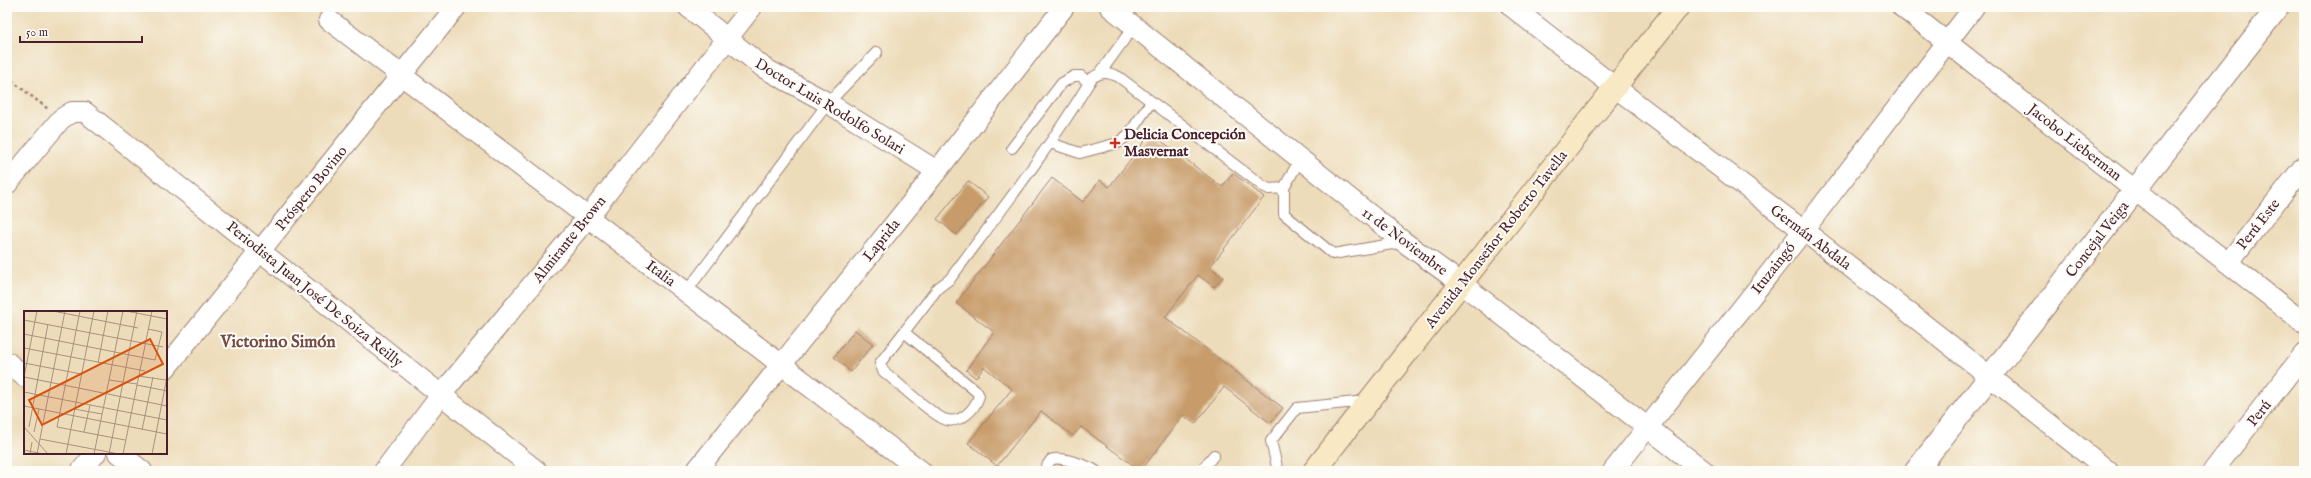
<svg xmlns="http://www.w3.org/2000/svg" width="2311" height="478" font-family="'IM FELL English',serif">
<rect width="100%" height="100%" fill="#fdfcf7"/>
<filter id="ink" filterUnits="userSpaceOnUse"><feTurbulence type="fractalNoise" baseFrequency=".025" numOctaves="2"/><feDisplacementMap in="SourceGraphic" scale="8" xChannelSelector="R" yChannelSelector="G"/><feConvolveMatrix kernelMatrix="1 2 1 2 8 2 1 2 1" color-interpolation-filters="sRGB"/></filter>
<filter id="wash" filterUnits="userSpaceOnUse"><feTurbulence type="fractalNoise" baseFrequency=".012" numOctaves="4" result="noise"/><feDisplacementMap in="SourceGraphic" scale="16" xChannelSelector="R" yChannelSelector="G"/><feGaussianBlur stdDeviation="0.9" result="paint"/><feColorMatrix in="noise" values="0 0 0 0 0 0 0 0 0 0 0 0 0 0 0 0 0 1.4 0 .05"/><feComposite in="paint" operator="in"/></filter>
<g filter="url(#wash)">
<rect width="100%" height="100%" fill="#eddcb9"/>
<g id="blocks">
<g fill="#c89c6a">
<polygon points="1151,133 1222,187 1233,173 1264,197 1210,267 1223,277 1214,287 1198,275 1165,317 1283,408 1270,423 1224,387 1195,424 1183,415 1141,471 1081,427 1073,436 1041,411 997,466 968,443 1012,389 984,367 976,378 966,370 994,332 956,303 1052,178 1083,202 1100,180 1109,187"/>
<polygon points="968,181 988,197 957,235 937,219"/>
<polygon points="855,330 873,344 851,372 834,357"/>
</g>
</g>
</g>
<g filter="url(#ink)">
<use href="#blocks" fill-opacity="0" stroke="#9c7e72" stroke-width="1"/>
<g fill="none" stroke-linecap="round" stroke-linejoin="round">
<defs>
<g id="service">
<polyline points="1100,73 1134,26"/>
<polyline points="1050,143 1080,153 1118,143 1129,134 1151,102"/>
<polyline points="1012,148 1062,83 1074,76 1081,76 1089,83"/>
<polyline points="1300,159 1284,188 1284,214 1333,254 1404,242"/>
<polyline points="686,292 828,103 877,52"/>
<path d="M904,332L977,392L979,396C975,409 962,423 947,420C935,418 895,380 883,371L880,363L938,288L950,279C999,213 1049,149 1092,78C1102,71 1108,72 1119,77L1263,186L1269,189L1284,188"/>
<path d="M1044,471C1046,468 1048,463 1051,460C1058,455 1089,466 1096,471"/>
<polyline points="1201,471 1214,455"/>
<polyline points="1278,471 1271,441 1297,408 1366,401"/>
</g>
<g id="minor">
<polyline points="688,7 764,68 828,103 937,171"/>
<polyline points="1110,7 1404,242 1462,284 1704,471"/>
<path d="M1512,7C1608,83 1706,157 1804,231C1906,310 2008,390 2108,471"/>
<polyline points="1902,7 2304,323"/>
<polyline points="329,20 921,471"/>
<polyline points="7,184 61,119 72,112 85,112 537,471"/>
<polyline points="2228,263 2304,166"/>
<polyline points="7,362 25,377"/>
<polyline points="166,368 456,7"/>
<polyline points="119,453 142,471"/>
<polyline points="81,471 96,453"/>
<polyline points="384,471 441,395 588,217 752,7"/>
<polyline points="696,471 937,171 1064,7"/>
<polyline points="1613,471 1803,231 1974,7"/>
<polyline points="2213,471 2304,354"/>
</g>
<polyline id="tertiary" points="1916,471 2278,7"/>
<polyline id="secondary" points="1314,471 1678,7"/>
</defs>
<use href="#service" stroke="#9c7e72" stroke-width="12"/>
<use href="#minor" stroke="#9c7e72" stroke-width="22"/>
<use href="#tertiary" stroke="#9c7e72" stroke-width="24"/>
<use href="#secondary" stroke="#9c7e72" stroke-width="24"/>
<polyline stroke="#9c7e72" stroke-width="2.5" stroke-dasharray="3 3" stroke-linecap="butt" points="7,77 48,109"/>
<use href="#service" stroke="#fff" stroke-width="10"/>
<use href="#minor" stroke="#fff" stroke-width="20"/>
<use href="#tertiary" stroke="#fff" stroke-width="22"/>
<use href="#secondary" stroke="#f8e8c3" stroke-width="22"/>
</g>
</g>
<path fill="#c8321e" stroke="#fdfcf7" stroke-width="1.5" d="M1113 137h4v4h4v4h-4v4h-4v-4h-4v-4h4z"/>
<g text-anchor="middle" stroke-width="4" stroke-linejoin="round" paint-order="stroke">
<g font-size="15" fill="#4a1f2b" stroke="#fdfcf7">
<text transform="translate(830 106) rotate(31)" y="5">Doctor Luis Rodolfo Solari</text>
<text transform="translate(2075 142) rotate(38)" y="5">Jacobo Lieberman</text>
<text transform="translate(311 188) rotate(-51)" y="5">Próspero Bovino</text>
<text transform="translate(2258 224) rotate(-52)" y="5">Perú Este</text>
<text transform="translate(1811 237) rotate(37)" y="5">Germán Abdala</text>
<text transform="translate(569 239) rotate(-51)" y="5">Almirante Brown</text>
<text transform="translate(1496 239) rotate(-52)" y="5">Avenida Monseñor Roberto Tavella</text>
<text transform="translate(2097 239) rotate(-52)" y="5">Concejal Veiga</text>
<text transform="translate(881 240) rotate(-51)" y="5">Laprida</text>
<text transform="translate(1405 241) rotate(37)" y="5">11 de Noviembre</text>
<text transform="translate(1773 268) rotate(-52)" y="5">Ituzaingó</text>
<text transform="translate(661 273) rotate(37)" y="5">Italia</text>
<text transform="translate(315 294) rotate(39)" y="5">Periodista Juan José De Soiza Reilly</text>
<text transform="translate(2259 413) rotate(-52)" y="5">Perú</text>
</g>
<g font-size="15" font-weight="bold" fill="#4a1f2b" stroke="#fdfcf7" text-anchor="start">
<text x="1124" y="139">Delicia Concepción<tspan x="1124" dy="17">Masvernat</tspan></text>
</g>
<g font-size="17" font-weight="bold" fill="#764b41" stroke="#fdfcf7">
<text x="278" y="347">Victorino Simón</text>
</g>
</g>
<g transform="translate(24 311)">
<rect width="143" height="143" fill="#eddcb9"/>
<path fill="none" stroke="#ac9080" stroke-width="1" d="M13,0L0,66L143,95M29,0L114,17M56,0L33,116L101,129M102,0L143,8M0,9L139,36M0,23L131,49L138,21L124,18M0,37L121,60M0,52L57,63M74,52L84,0M114,65L142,69M85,69L113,73M113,74L143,80M0,81L143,109M0,95L143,123M50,98L78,103M0,116L24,143M5,116L24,13M118,119L129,66M10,121L15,98M60,121L66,94M16,128L95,143M0,139L19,143M6,143L8,131M13,143L41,0M42,143L70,0M70,143L99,0M85,143L113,0M99,143L128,0M128,143L143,66"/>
<path fill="#d8530f" fill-opacity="0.15" stroke="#d8530f" stroke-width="2" d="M126,28L139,53L18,114L5,89Z"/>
<rect width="143" height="143" fill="none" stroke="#4a1f2b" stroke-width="2"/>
</g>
<rect width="2311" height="478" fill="none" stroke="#fdfcf7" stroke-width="24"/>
<path d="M20 36v6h122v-6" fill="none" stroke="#4a1f2b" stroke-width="2"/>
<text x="26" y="36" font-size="12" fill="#4a1f2b" stroke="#fdfcf7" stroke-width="3" paint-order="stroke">50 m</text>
</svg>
